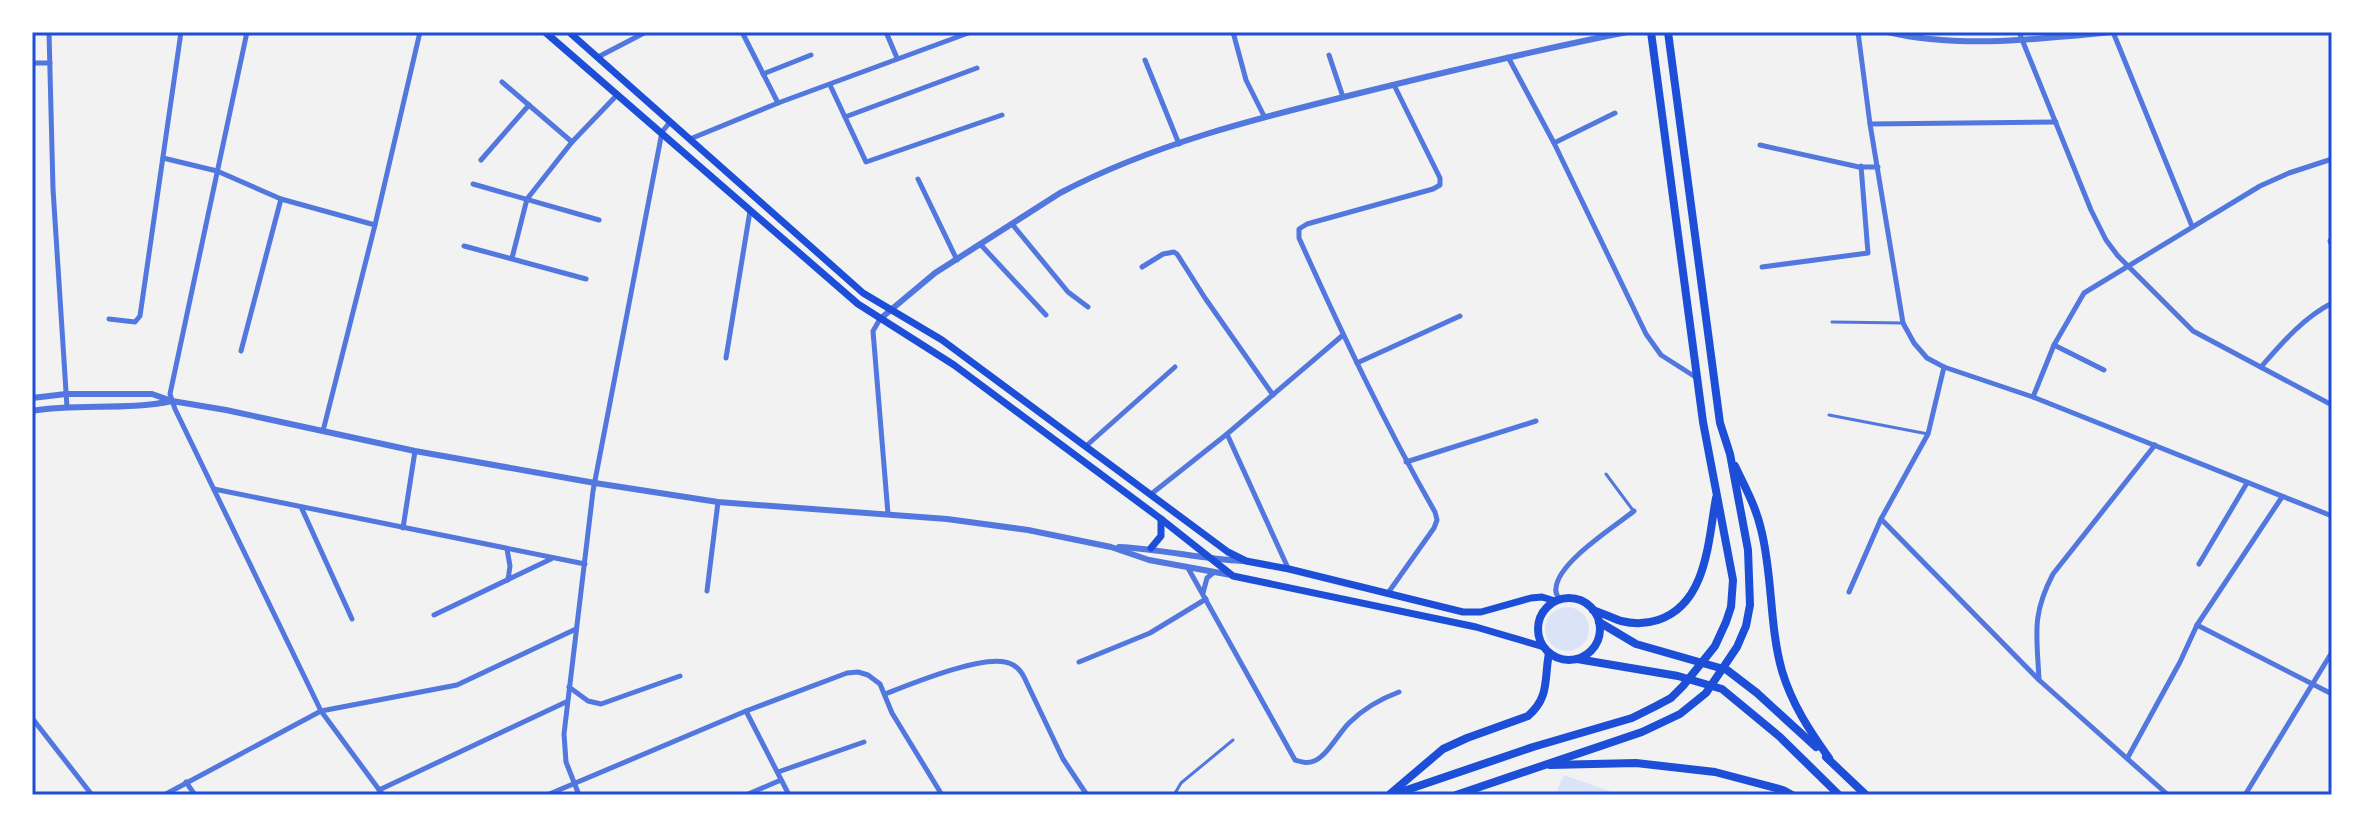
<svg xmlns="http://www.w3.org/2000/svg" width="2364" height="827" font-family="'PT Sans',sans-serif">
<rect width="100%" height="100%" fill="#f2f2f2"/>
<g fill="#dbe4f7">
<circle cx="1567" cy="629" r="22"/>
<polygon points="1564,775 1621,795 1555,795"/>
</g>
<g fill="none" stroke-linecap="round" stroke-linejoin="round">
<g stroke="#5277de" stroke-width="3">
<polyline points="1832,322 1903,323"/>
<polyline points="1829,415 1928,434"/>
<polyline points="1606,474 1632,509"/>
<polyline points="1174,795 1181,783 1233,740"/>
</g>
<g stroke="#5277de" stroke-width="5">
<polyline points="49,32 53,189 67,407"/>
<polyline points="247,32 170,394 175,409 321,711 383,795"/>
<polyline points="742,32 778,103"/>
<polyline points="886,32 897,58"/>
<polyline points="1233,32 1246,80 1264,116"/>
<polyline points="1858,32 1870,124 1903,323 1914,343 1927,358 1944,367 2033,397 2332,516"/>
<polyline points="2019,32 2091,210 2106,240 2118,256 2193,331 2332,405"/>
<polyline points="2113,32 2192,226"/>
<polyline points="2331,32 2332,35"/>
<polyline points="1329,55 1343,97"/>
<polyline points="598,57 646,32"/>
<polyline points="1508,57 1554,143 1646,334 1661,355 1697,378"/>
<polyline points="1145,60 1179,144"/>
<polyline points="32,63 50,63"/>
<polyline points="763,74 811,55"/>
<polyline points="502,82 572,142"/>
<polyline points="830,85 866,162 1002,115"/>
<polyline points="845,117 977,68"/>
<polyline points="1870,124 2056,122"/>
<polyline points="690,139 778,103 971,32"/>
<polyline points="1554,143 1615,113"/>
<polyline points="1760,145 1859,167 1878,167"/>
<polyline points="163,158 217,171 281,199 375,225"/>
<polyline points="481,160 529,105"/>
<polyline points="918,179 957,260"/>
<polyline points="473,184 599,220"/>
<polyline points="1012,224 1068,292 1088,307"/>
<polyline points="2332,238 2330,241 2332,246"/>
<polyline points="981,245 1046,315"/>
<polyline points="464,246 586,279"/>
<polyline points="512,258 527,199 572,142 617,95"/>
<polyline points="1142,267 1163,254 1174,252 1177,254 1205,298 1273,395"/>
<polyline points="1762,267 1868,253 1861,166"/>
<polyline points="109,319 135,322 140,316 181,32"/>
<polyline points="880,319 873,331 888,514"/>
<polyline points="2054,345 2104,370"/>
<polyline points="241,351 281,199"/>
<polyline points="726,358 750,211"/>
<polyline points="1357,363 1460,316"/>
<path d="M2261,367C2282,343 2303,318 2332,303"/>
<polyline points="2033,397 2054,345 2084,293 2260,186 2289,173 2332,159"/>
<polyline points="323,431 375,225 420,32"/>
<polyline points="1227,434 1288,568"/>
<polyline points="1086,446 1175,367"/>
<polyline points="1406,462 1536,421"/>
<polyline points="214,489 585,564"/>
<polyline points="1150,495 1227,434 1343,335"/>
<polyline points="302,509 352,619"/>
<polyline points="1881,519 2039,680 2168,795"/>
<polyline points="403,528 415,451"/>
<polyline points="507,549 510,566 508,580"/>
<polyline points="2199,564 2247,483"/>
<path d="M1188,568L1295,760C1302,762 1307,764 1314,761C1327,756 1338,734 1349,723C1363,709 1380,699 1399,692"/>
<polyline points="707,591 718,502"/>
<polyline points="1849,592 1881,519 1928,434 1944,367"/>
<polyline points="1203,593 1207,578 1213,573"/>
<path d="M1388,593L1434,528L1437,520L1435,512C1384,423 1341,331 1299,238V229L1307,224L1433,189L1440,185V178L1394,85"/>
<path d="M1560,600C1557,595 1555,593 1556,588C1558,562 1614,527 1634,511"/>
<polyline points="434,615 551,559"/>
<polyline points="2197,625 2332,694"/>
<polyline points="1079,662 1150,633 1206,599"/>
<path d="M2039,680C2037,635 2031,616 2053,574L2155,445"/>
<polyline points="569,687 588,701 601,704 680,676"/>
<path d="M885,694C911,684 979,656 1005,662C1015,664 1020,669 1024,677L1063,759L1087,795"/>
<polyline points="746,711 789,795"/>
<polyline points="32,718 92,795"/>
<polyline points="2128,757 2180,662 2197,625 2282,497"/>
<polyline points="778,772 864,742"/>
<polyline points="186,782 195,795"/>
<polyline points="379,790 566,702"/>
<polyline points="164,795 321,711 457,685 576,629"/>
<polyline points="547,795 746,711 847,673 858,672 868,675 880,684 892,713 942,795"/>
<polyline points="579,795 566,762 564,734 593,491 662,132 670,122"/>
<polyline points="746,795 781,780"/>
<polyline points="2245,795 2332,652"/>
</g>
<g stroke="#5277de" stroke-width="6">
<path d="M1888,32C1959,49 2039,39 2112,32"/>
<path d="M880,319L935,273L1060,193C1153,144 1258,118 1360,93C1449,71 1537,50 1627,32"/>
<polyline points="32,398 66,394 152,394 172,401 226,410 415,451 595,483 718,502 947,519 1028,530 1111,547 1149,560 1231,575"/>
<path d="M32,411C78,403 126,411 172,401"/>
<path d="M1119,547C1161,549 1201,559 1242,561"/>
</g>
<g stroke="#1d4ed8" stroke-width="7">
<polyline points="545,32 858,304 954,365 1161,519 1233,576 1476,627 1544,647"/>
<polyline points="569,32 863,293 942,340 1228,552 1246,561 1289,569 1463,612 1481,612 1531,598 1542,597 1555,601"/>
<polyline points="1151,548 1161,536 1161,519"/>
</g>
<g stroke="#1d4ed8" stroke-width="8">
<path d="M1735,466C1745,487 1756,507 1761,529C1773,576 1769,625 1782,671C1792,704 1809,730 1829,758"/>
<circle cx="1569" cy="629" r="31"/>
<path d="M1593,610C1602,613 1612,618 1621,621C1633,624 1646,624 1658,620C1707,604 1708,541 1716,498"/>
<polyline points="1599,622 1636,644 1727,670 1757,693 1816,747"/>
<polyline points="1577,659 1678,676 1722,689 1780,737 1839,795"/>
<polyline points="1826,757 1866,795"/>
<polyline points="1550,765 1636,763 1715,772 1783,790 1792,795"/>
<path d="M1390,794L1443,749L1467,738L1528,716C1550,697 1544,679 1549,653"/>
<polyline points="1392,795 1533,747 1632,718 1656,706 1671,698 1683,686 1715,646 1726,622 1731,607 1733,580 1703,422 1651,32"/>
<polyline points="1456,795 1642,732 1680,714 1706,693 1737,647 1746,626 1750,605 1748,550 1730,454 1720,423 1668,32"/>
</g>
</g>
<rect width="2364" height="827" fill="none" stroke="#ffffff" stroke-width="68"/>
<rect x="34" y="34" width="2296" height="759" fill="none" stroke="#1d4ed8" stroke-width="3"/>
</svg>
